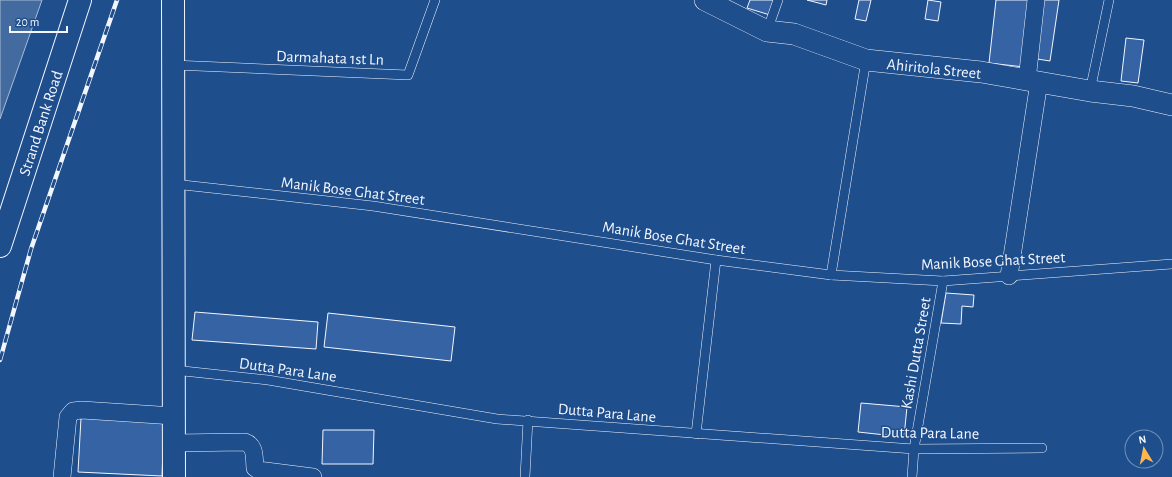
<svg xmlns="http://www.w3.org/2000/svg" width="1172" height="477" font-family="'Alegreya Sans',sans-serif">
<rect width="100%" height="100%" fill="#1f4e8c"/>
<polygon fill="#446ba0" stroke="#a8bbd7" points="0,0 42,0 0,119"/>
<g fill="#3563a3" stroke="#f2f6ff">
<polygon points="750,0 774,0 770,15 747,8"/>
<polygon points="807,0 827,0 826,5"/>
<polygon points="859,0 871,0 866,21 855,19"/>
<polygon points="928,0 941,2 938,21 925,19"/>
<polygon points="996,0 1031,0 1024,67 989,63"/>
<polygon points="1040,0 1059,0 1050,61 1031,58"/>
<polygon points="1126,38 1144,40 1138,83 1121,81"/>
<polygon points="946,293 974,295 973,307 962,306 961,324 941,323"/>
<polygon points="195,312 318,322 316,349 192,340"/>
<polygon points="328,313 455,327 451,361 324,347"/>
<polygon points="861,403 907,407 904,437 858,432"/>
<polygon points="81,418 164,422 162,476 78,472"/>
<polygon points="323,430 374,430 373,464 322,464"/>
</g>
<g fill="none" stroke-linecap="round" stroke-linejoin="round">
<defs>
<g id="service">
<polyline points="767,31 778,0"/>
<polyline points="173,65 408,75 435,0"/>
<polyline points="1090,91 1109,0"/>
<polyline points="174,184 373,206 716,260 831,275 943,281 1172,264"/>
<polyline points="831,275 866,60"/>
<polyline points="174,370 268,380 497,419 914,449 1042,448"/>
<polyline points="696,434 716,260"/>
<polyline points="525,477 528,420"/>
<polyline points="912,477 914,449 943,281"/>
</g>
<g id="minor">
<polyline points="1027,80 1036,0"/>
<polyline points="1009,276 1039,82"/>
<path d="M174,443L245,442C256,446 254,458 255,468L258,470L313,477"/>
<polyline points="62,477 68,417 73,411 82,410 174,416"/>
</g>
<polyline id="tertiary" points="705,0 767,31 794,34 866,60 981,72 1090,91 1133,96 1172,105"/>
<g id="secondary">
<polyline points="173,0 174,477"/>
<polyline points="0,246 80,0"/>
</g>
</defs>
<use href="#service" stroke="#f2f6ff" stroke-width="10"/>
<use href="#minor" stroke="#f2f6ff" stroke-width="18"/>
<use href="#tertiary" stroke="#f2f6ff" stroke-width="22"/>
<use href="#secondary" stroke="#f2f6ff" stroke-width="24"/>
<use href="#service" stroke="#1f4e8c" stroke-width="9"/>
<use href="#minor" stroke="#1f4e8c" stroke-width="17"/>
<use href="#tertiary" stroke="#1f4e8c" stroke-width="21"/>
<use href="#secondary" stroke="#1f4e8c" stroke-width="22"/>
<defs>
<polyline id="rail" points="0,360 31,249 117,0"/>
</defs>
<use href="#rail" stroke="#f2f6ff" stroke-width="4.5"/>
<use href="#rail" stroke="#1f4e8c" stroke-width="3" stroke-dasharray="9" stroke-linecap="butt"/>
</g>
<g text-anchor="middle" stroke-width="3" stroke-linejoin="round" paint-order="stroke">
<g font-size="16" fill="#f2f6ff" stroke="#1f4e8c">
<text transform="translate(330 57) rotate(2)" y="6">Darmahata 1st Ln</text>
<text transform="translate(934 68) rotate(6)" y="6">Ahiritola Street</text>
<text transform="translate(40 123) rotate(-72)" y="6">Strand Bank Road</text>
<text transform="translate(353 190) rotate(7)" y="6">Manik Bose Ghat Street</text>
<text transform="translate(674 237) rotate(9)" y="6">Manik Bose Ghat Street</text>
<text transform="translate(993 260) rotate(-3)" y="6">Manik Bose Ghat Street</text>
<text transform="translate(915 353) rotate(-80)" y="6">Kashi Dutta Street</text>
<text transform="translate(288 369) rotate(8)" y="6">Dutta Para Lane</text>
<text transform="translate(607 412) rotate(5)" y="6">Dutta Para Lane</text>
<text transform="translate(930 432) rotate(1)" y="6">Dutta Para Lane</text>
</g>
</g>
<g transform="translate(1144 449) rotate(350)"><circle r="19" fill="#1f4e8c" stroke="#7391ba"/>
<path d="M0-3L7 15L0 10L-7 15Z" fill="#ffb74d"/>
<text y="-6" font-size="11" font-weight="bold" text-anchor="middle" fill="#f2f6ff">N</text>
</g>
<path d="M10 26v6h57v-6" fill="none" stroke="#f2f6ff" stroke-width="2"/>
<text x="16" y="26" font-size="12" fill="#f2f6ff" stroke="#1f4e8c" stroke-width="3" paint-order="stroke">20 m</text>
</svg>
